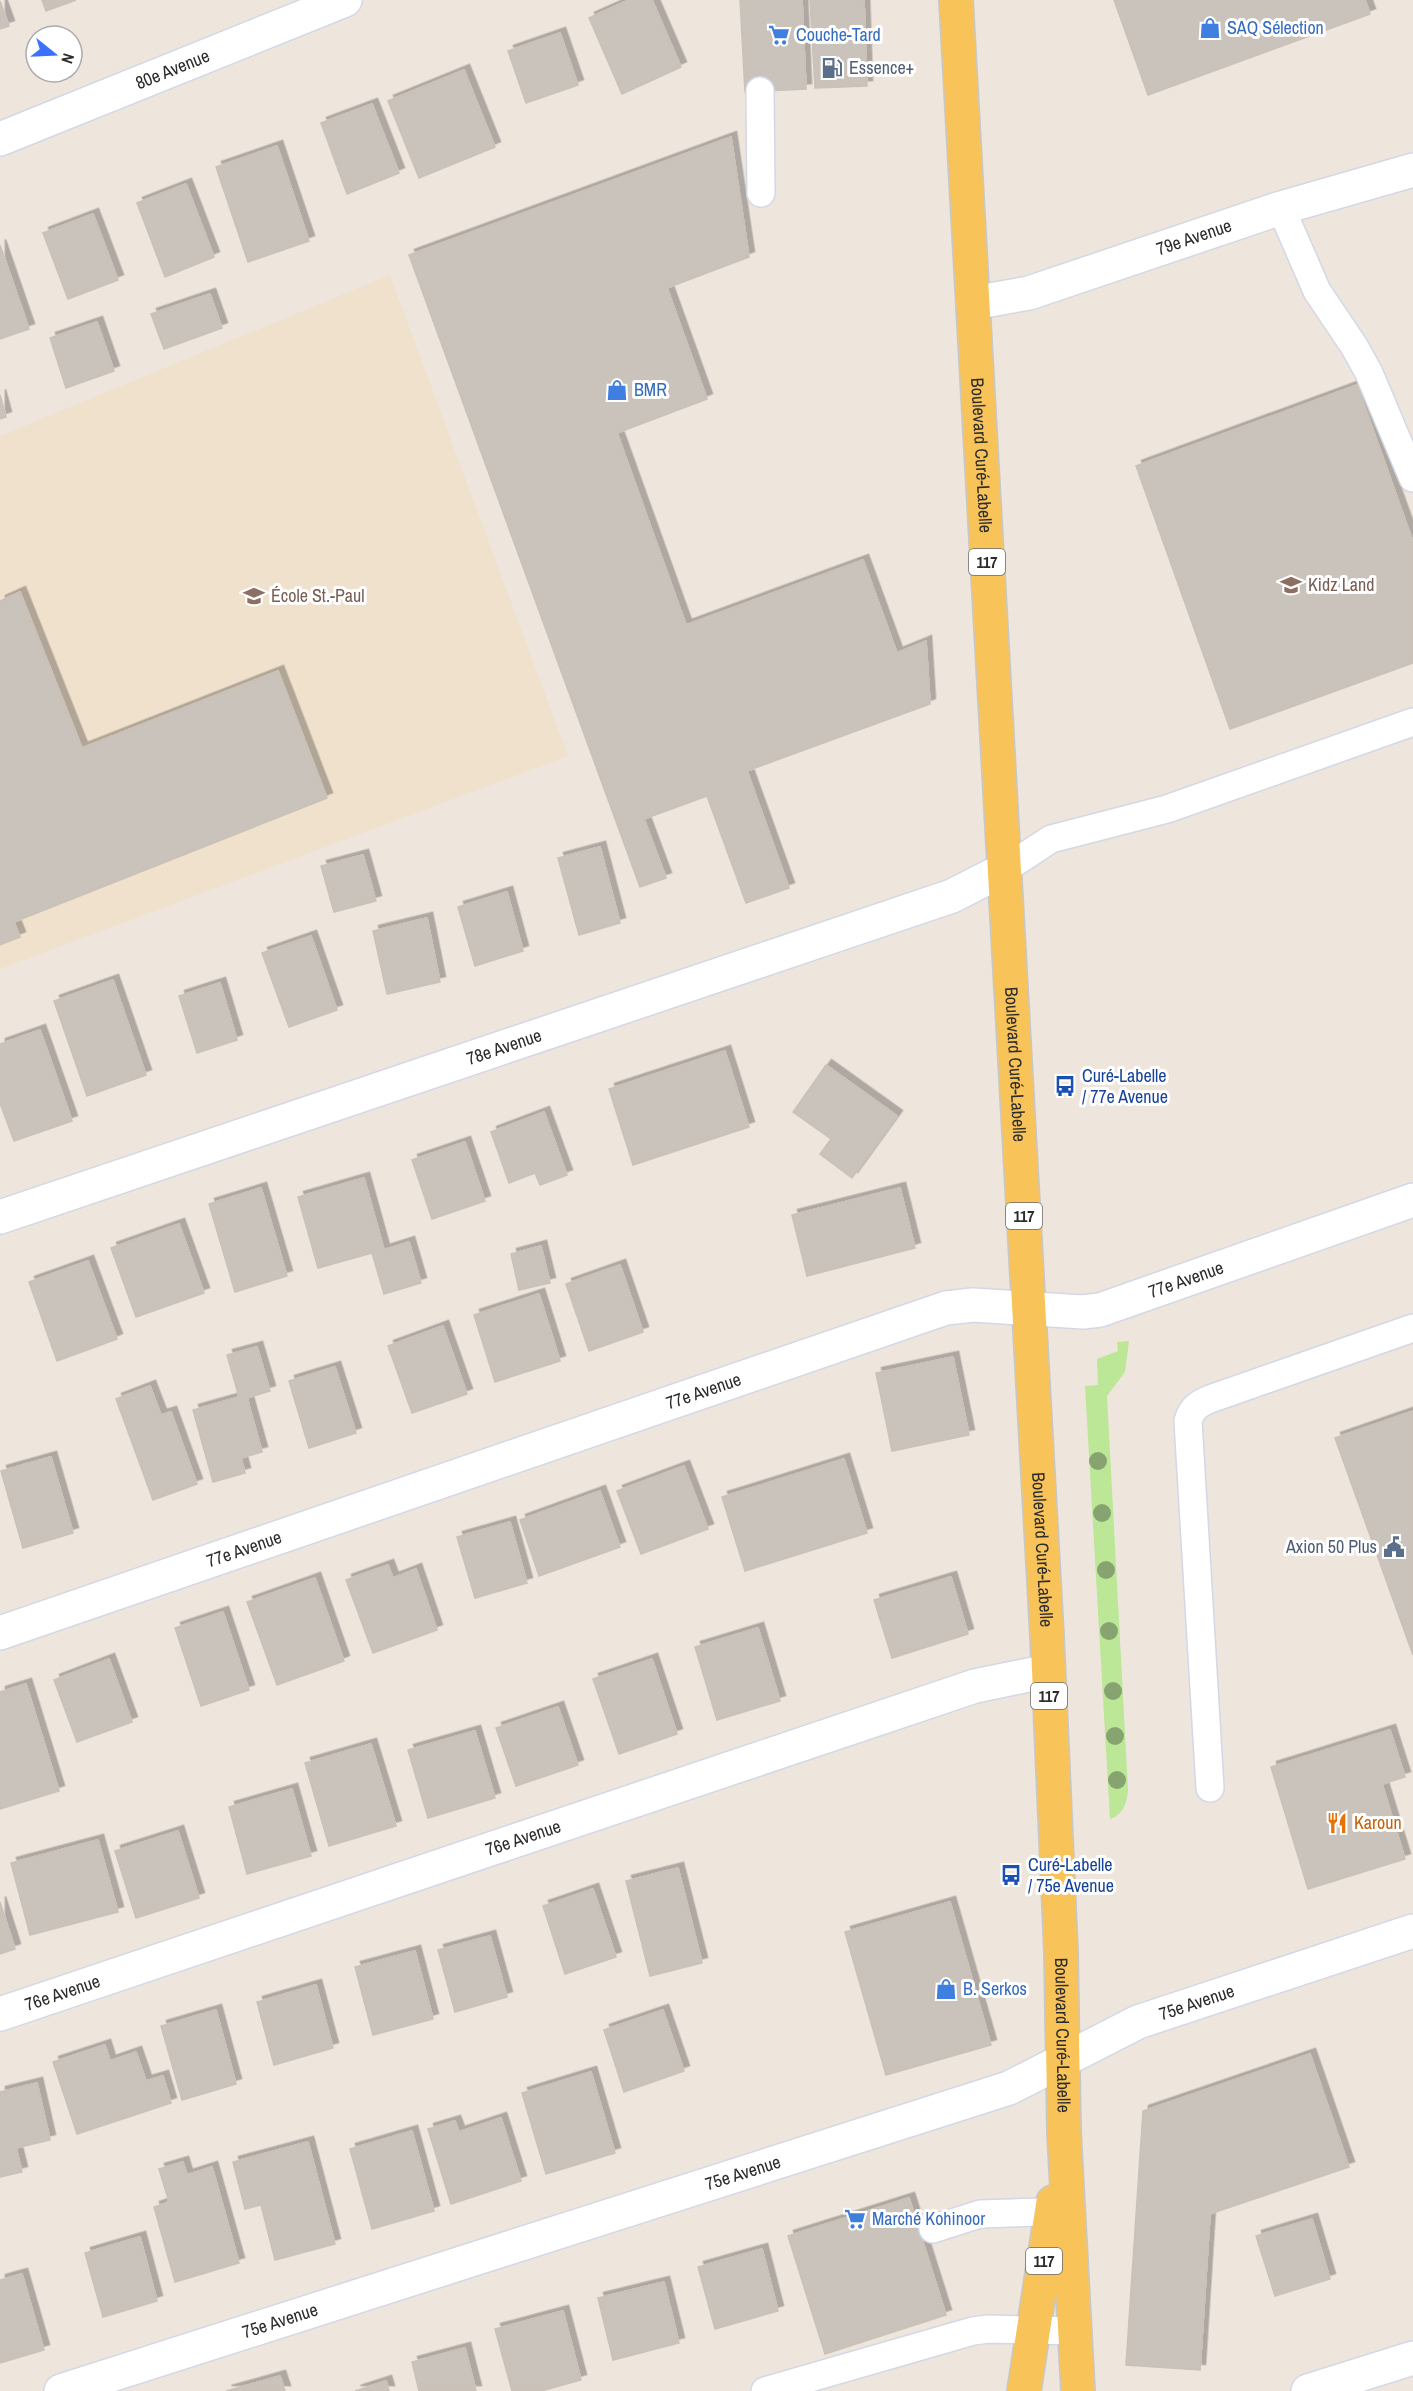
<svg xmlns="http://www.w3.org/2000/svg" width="1413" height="2391" font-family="'Archivo Narrow',sans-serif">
<defs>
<filter id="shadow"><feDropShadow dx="5.5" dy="-5.5" stdDeviation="0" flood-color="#0004"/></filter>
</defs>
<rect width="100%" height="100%" fill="#eee5dd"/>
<polygon fill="#f0e1cc" points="390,275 568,756 0,969 0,436"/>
<path fill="#bbe797" d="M1129,1341L1125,1372L1107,1396L1128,1790C1127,1803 1123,1815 1110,1819L1085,1386L1098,1385L1097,1359L1118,1351L1117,1342Z"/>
<g fill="#c9c3bc" stroke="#cac1b7" stroke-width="1.5" filter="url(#shadow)">
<polygon points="42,0 76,0 46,11"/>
<polygon points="629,0 652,0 681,67 622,94 589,18"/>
<polygon points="740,0 802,0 806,89 745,92"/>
<polygon points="810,0 864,0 867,86 815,88"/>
<polygon points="1114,0 1365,0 1370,14 1148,95"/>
<polygon points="0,1 9,26 0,29"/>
<polygon points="560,33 578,85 526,103 508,51"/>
<polygon points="464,70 495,147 419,178 388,101"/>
<polygon points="372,104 399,173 347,194 321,123"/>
<polygon points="731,137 749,257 667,288 707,399 617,433 686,625 863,560 897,653 926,641 930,704 747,771 789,888 746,903 707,796 644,819 666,878 640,887 409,255"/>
<polygon points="277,146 309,241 248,262 216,167"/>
<polygon points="186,184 214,257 165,277 137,203"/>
<polygon points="93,214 118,280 68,299 43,233"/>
<polygon points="0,245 29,329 0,339"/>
<polygon points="210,294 222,328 164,349 151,314"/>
<polygon points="97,322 114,371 66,388 50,338"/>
<polygon points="1357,385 1413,542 1413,663 1230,729 1136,466"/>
<polygon points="0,395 6,417 0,419"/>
<polygon points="20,592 82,748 278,671 327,798 14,922 20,937 0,945 0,601"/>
<polygon points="600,847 620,923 579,935 558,858"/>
<polygon points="363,855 376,901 334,912 321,866"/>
<polygon points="507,892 523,951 475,966 458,907"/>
<polygon points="427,918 440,982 387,994 373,931"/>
<polygon points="311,936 337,1010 289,1027 262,953"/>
<polygon points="113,980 146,1075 87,1096 54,1001"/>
<polygon points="220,983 237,1040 197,1053 179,996"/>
<polygon points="40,1030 72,1121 14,1141 0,1103 0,1044"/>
<polygon points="725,1051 749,1127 633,1165 609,1089"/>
<polygon points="826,1065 897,1116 852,1178 820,1154 831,1139 793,1112"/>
<polygon points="544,1112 567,1175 540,1185 535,1173 509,1183 491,1132"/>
<polygon points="465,1142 485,1201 432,1219 412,1160"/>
<polygon points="364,1178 384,1250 409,1242 421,1283 384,1294 372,1253 318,1268 298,1197"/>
<polygon points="261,1188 287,1276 235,1292 209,1204"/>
<polygon points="900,1188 915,1248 807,1276 792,1215"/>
<polygon points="179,1224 204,1293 136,1317 111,1248"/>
<polygon points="541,1246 550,1283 519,1290 511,1254"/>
<polygon points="88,1261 117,1339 57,1361 29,1282"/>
<polygon points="620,1265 643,1332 589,1351 566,1284"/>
<polygon points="539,1294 560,1361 495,1382 474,1315"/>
<polygon points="443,1326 467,1394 412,1413 388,1346"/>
<polygon points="257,1347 270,1391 247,1398 262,1452 241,1458 245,1473 213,1482 193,1410 239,1397 227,1355"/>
<polygon points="953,1357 969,1435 892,1451 876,1373"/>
<polygon points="335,1367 356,1433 309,1448 289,1381"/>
<polygon points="150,1386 161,1415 171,1412 197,1484 153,1500 116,1399"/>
<polygon points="1413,1411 1413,1655 1335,1438"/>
<polygon points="51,1457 73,1533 23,1548 1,1471"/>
<polygon points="844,1459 867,1533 745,1571 722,1497"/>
<polygon points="684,1466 708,1529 641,1554 617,1491"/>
<polygon points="600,1491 620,1547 539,1576 520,1520"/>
<polygon points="510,1522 527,1583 475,1598 457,1537"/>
<polygon points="388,1565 393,1578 416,1569 437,1630 373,1653 346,1580"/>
<polygon points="951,1577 968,1634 892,1658 874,1600"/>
<polygon points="315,1578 344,1661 277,1685 247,1602"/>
<polygon points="223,1612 249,1690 201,1706 175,1628"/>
<polygon points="758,1628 780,1701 717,1720 695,1647"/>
<polygon points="109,1659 132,1722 77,1742 54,1680"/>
<polygon points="652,1659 677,1734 619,1754 593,1679"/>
<polygon points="26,1684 59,1791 0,1809 0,1692"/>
<polygon points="558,1707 578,1765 516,1786 496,1728"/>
<polygon points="1390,1730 1405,1777 1382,1784 1405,1859 1308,1889 1271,1767"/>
<polygon points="475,1731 495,1798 428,1818 408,1750"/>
<polygon points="371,1744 396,1826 329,1846 305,1763"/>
<polygon points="292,1789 311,1856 247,1874 229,1807"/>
<polygon points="178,1831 199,1898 136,1918 115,1851"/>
<polygon points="98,1840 118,1912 30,1935 11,1863"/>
<polygon points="678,1868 702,1963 650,1976 626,1881"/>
<polygon points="593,1889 616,1957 565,1974 543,1906"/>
<polygon points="0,1902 15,1949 0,1954"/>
<polygon points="950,1902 991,2045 886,2075 845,1932"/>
<polygon points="490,1936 507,1997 455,2012 438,1950"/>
<polygon points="415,1951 433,2019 373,2035 355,1967"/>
<polygon points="316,1985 333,2048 274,2065 257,2002"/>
<polygon points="216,2010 236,2084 182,2100 161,2026"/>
<polygon points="663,2010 684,2071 624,2092 604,2030"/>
<polygon points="105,2045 110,2061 136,2052 146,2081 163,2076 171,2103 77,2134 53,2062"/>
<polygon points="1310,2054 1349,2167 1210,2214 1200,2370 1126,2365 1143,2111"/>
<polygon points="591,2072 615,2153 546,2174 522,2093"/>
<polygon points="37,2083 50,2140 16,2148 22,2172 0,2177 0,2092"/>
<polygon points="501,2118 521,2181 451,2204 428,2129 455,2121 459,2132"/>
<polygon points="412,2131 434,2211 372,2229 350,2149"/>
<polygon points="308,2142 335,2244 275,2260 261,2205 245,2209 233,2162"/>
<polygon points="183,2162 187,2175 212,2167 239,2263 175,2282 154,2207 169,2202 159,2169"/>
<polygon points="909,2198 946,2315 825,2354 788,2236"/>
<polygon points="1312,2219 1330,2279 1275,2296 1256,2236"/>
<polygon points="140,2237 157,2301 103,2317 85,2253"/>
<polygon points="762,2249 778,2311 715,2329 698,2267"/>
<polygon points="22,2274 44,2350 0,2363 0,2280"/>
<polygon points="664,2282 679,2343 613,2360 598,2298"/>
<polygon points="563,2311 581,2380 541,2391 512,2391 495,2329"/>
<polygon points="465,2348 476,2391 419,2391 412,2362"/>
<polygon points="280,2376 285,2391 226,2391"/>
<polygon points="386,2381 389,2391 355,2391"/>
</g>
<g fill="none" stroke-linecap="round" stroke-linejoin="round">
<defs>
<g id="lane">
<polyline points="760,91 761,193"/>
<polyline points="1281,208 1317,291 1354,346 1369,373 1413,478"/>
<polyline points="1005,869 1051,839 1167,809 1413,722"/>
<path d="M1210,1788L1188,1421C1192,1408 1198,1404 1210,1399L1413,1328"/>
<polyline points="933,2229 980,2214 1068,2211"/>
<polyline points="765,2391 973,2331 988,2329 1075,2331"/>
</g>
<g id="street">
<path id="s1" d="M0,139L345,0"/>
<path id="s2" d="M973,303L1029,293L1281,208L1413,170"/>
<path id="s3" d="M0,1217L952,896L1005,869"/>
<path id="s4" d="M0,1633L946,1308L973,1305L1083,1312L1100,1310L1413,1200"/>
<path id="s5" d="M0,2014L975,1686L1048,1671"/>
<path id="s6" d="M61,2391L1009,2088L1138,2022L1413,1931"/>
<polyline points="1308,2391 1413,2358"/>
</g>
<g id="primary">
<path id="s7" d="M956,0L1047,1636L1061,1951L1064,2132L1078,2391"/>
<polyline points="1024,2391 1053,2202"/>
</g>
</defs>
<use href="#lane" stroke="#d3d8e5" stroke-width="30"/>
<use href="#street" stroke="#d3d8e5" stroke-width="36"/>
<use href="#primary" stroke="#c8c8c8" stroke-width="36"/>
<use href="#lane" stroke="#fff" stroke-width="27"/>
<use href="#street" stroke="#fff" stroke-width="33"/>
<use href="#primary" stroke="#f8c359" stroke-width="33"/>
</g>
<g fill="#87a470">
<circle cx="1098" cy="1461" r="9"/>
<circle cx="1102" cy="1513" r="9"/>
<circle cx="1106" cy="1570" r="9"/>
<circle cx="1109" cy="1631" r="9"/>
<circle cx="1113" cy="1691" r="9"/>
<circle cx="1115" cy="1736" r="9"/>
<circle cx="1117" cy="1780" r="9"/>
</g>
<defs>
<symbol id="shop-bare" viewBox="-9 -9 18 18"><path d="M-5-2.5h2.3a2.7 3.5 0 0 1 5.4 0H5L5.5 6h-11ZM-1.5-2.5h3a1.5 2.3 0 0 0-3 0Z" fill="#3f7fe0" stroke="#fff" stroke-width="2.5" paint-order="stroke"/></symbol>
<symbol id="supermarket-bare" viewBox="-9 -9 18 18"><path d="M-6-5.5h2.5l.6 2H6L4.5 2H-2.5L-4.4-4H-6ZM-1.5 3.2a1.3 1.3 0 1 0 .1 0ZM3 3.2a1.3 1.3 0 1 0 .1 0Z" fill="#3f7fe0" stroke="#fff" stroke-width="2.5" paint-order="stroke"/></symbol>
<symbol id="fuel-bare" viewBox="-9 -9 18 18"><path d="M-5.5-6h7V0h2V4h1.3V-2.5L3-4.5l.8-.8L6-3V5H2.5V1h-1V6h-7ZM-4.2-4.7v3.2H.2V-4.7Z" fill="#5c6f8a" stroke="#fff" stroke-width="2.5" paint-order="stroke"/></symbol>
<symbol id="school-bare" viewBox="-9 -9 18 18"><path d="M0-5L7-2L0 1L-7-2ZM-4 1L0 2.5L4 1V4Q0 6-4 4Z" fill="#8d6e63" stroke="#fff" stroke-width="2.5" paint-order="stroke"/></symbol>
<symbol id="bus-bare" viewBox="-9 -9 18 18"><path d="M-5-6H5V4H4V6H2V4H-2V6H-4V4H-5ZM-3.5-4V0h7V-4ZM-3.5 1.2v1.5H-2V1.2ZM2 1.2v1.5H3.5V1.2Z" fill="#1a4fb4" stroke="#fff" stroke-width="2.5" paint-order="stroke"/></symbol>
<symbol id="civic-bare" viewBox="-9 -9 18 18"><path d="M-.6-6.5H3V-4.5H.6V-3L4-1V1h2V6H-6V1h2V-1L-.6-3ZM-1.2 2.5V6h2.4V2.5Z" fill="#5c6f8a" stroke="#fff" stroke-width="2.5" paint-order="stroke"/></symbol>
<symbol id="restaurant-bare" viewBox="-9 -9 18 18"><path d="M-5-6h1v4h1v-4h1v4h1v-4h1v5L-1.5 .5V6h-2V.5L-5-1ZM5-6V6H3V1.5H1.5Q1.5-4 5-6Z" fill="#e8710a" stroke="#fff" stroke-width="2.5" paint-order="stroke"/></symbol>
</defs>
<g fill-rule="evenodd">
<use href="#shop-bare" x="1195" y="13" width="30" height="30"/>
<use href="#supermarket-bare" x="764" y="20" width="30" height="30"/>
<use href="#fuel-bare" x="817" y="53" width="30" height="30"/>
<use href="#shop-bare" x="602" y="375" width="30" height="30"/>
<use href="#school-bare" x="1276" y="570" width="30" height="30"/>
<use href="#school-bare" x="239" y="581" width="30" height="30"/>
<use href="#bus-bare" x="1050" y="1071" width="30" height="30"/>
<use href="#civic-bare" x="1379" y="1532" width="30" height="30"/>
<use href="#restaurant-bare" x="1322" y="1808" width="30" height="30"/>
<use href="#bus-bare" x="996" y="1860" width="30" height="30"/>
<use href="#shop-bare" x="931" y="1974" width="30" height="30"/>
<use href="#supermarket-bare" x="840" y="2204" width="30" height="30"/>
</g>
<g text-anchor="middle" stroke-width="6" stroke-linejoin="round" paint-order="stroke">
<g fill="#fff" stroke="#6b6b6b" stroke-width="1.5">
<rect x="969" y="549" width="36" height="26" rx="4.5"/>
<rect x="1006" y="1203" width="36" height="26" rx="4.5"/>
<rect x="1031" y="1683" width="36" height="26" rx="4.5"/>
<rect x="1026" y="2248" width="36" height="26" rx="4.5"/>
</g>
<g font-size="16" font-weight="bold" fill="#2c2c2c">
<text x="987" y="568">117</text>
<text x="1024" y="1222">117</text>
<text x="1049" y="1702">117</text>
<text x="1044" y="2267">117</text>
</g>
<g font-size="18" fill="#366cbe" stroke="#fff" text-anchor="start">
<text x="1227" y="34">SAQ Sélection</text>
<text x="796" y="41">Couche-Tard</text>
<text x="634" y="396">BMR</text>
<text x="963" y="1995">B. Serkos</text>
<text x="872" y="2225">Marché Kohinoor</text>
</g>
<g font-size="18" fill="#4e5e75" stroke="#fff" text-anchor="start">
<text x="849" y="74">Essence+</text>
<text x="1377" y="1553" text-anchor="end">Axion 50 Plus</text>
</g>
<g font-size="18" fill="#2c2c2c" stroke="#fff">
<text dy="6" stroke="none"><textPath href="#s1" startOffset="186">80e Avenue</textPath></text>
<text dy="6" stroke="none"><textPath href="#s2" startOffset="231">79e Avenue</textPath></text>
<text dy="6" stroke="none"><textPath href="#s7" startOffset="456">Boulevard Curé-Labelle</textPath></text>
<text dy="6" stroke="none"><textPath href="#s3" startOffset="532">78e Avenue</textPath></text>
<text dy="6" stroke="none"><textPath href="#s7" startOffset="1066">Boulevard Curé-Labelle</textPath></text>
<text dy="6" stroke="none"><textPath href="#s4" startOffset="1246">77e Avenue</textPath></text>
<text dy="6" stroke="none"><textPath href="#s4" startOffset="744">77e Avenue</textPath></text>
<text dy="6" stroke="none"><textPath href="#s4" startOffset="258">77e Avenue</textPath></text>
<text dy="6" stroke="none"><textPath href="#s7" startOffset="1552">Boulevard Curé-Labelle</textPath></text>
<text dy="6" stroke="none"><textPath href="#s5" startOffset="552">76e Avenue</textPath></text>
<text dy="6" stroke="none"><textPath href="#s5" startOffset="66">76e Avenue</textPath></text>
<text dy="6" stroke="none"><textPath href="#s6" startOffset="1202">75e Avenue</textPath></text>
<text dy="6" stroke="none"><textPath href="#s7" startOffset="2038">Boulevard Curé-Labelle</textPath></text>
<text dy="6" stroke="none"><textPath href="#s6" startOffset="716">75e Avenue</textPath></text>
<text dy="6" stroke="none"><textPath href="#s6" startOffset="230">75e Avenue</textPath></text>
</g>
<g font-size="18" fill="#785e54" stroke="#fff" text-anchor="start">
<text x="1308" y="591">Kidz Land</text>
<text x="271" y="602">École St.-Paul</text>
</g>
<g font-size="18" fill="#164399" stroke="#fff" text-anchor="start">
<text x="1082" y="1082">Curé-Labelle<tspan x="1082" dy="21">/ 77e Avenue</tspan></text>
<text x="1028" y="1871">Curé-Labelle<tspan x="1028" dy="21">/ 75e Avenue</tspan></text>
</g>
<g font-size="18" fill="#c56008" stroke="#fff" text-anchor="start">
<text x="1354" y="1829">Karoun</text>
</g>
</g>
<g transform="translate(54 54) rotate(108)"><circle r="28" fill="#ffffff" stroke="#ababab" stroke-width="1.5"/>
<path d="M0-4.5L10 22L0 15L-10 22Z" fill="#3a72ff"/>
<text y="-9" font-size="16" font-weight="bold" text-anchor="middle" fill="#2c2c2c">N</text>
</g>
</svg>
